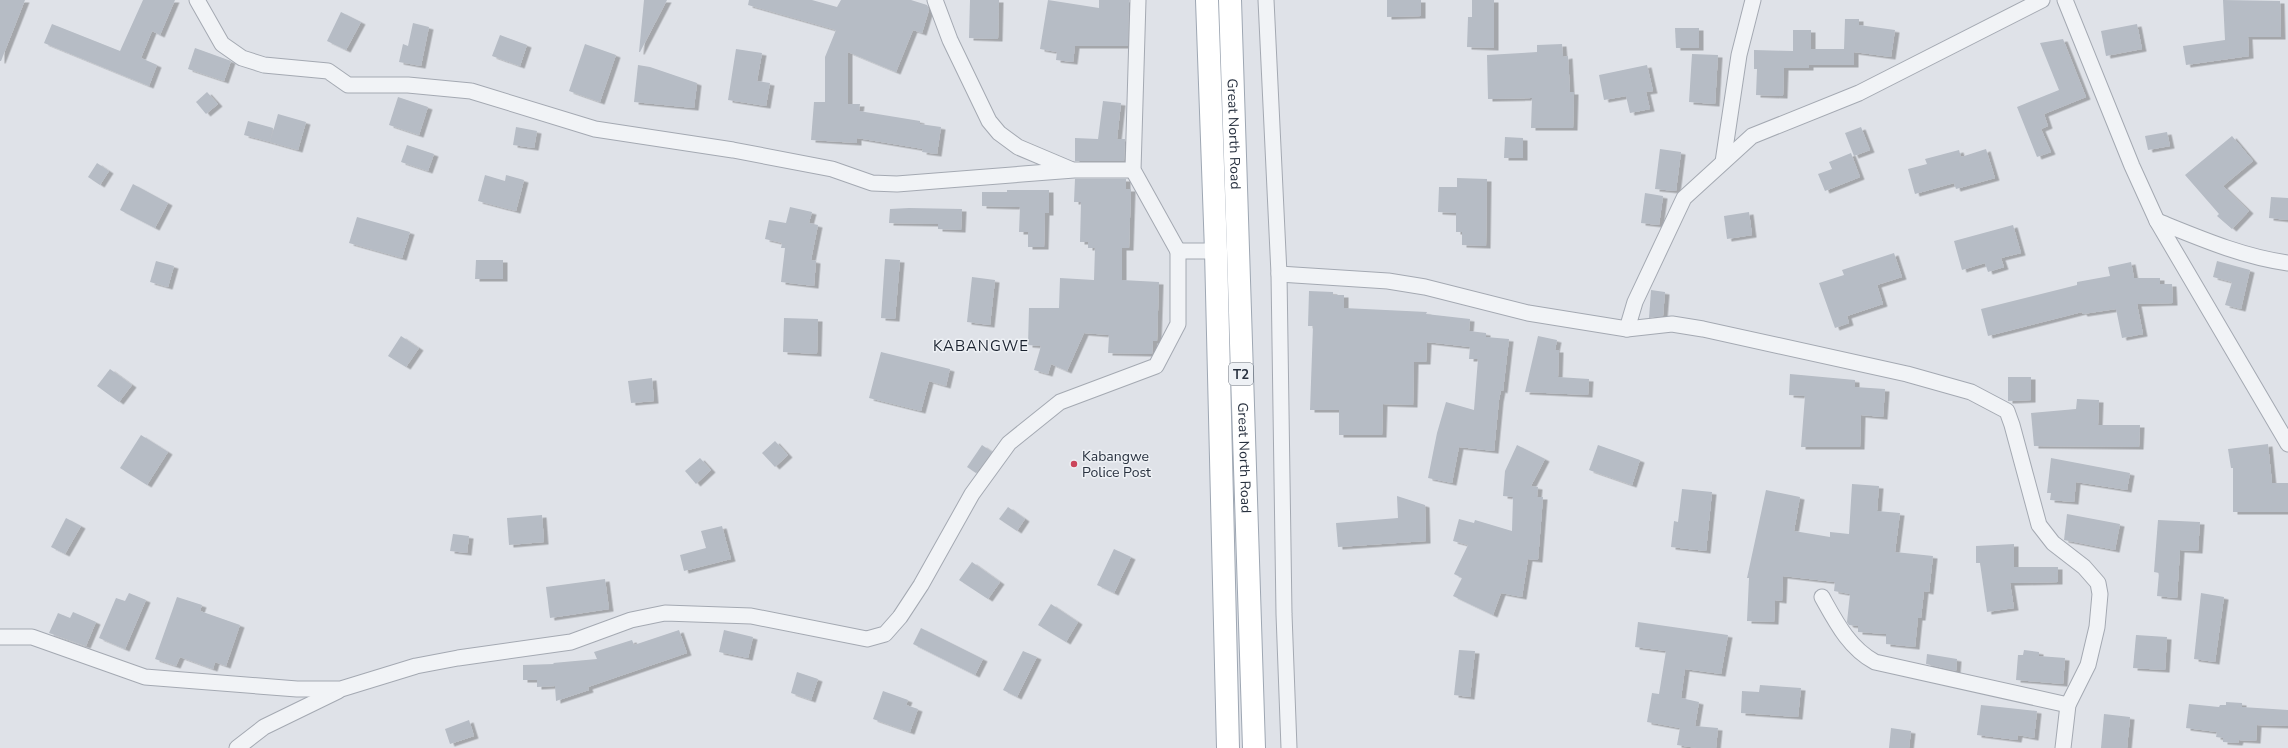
<svg xmlns="http://www.w3.org/2000/svg" width="2288" height="748" font-family="'Nunito Sans',sans-serif">
<defs>
<filter id="shadow"><feDropShadow dx="4.5" dy="2.5" stdDeviation="0" flood-color="#0004"/></filter>
</defs>
<rect width="100%" height="100%" fill="#dfe2e8"/>
<g fill="#b6bcc5" filter="url(#shadow)">
<polygon points="0,0 25,0 1,61 0,61"/>
<polygon points="143,0 175,0 160,35 152,31 141,58 157,65 149,86 44,43 52,24 120,51"/>
<polygon points="644,0 667,0 640,52 639,52"/>
<polygon points="749,0 812,0 837,7 841,0 911,0 927,5 929,10 922,33 913,30 896,72 848,52 848,104 860,104 859,111 920,121 920,124 941,127 937,154 922,152 923,149 857,138 857,143 811,140 814,102 825,102 825,57 836,30 748,5"/>
<polygon points="970,0 999,0 998,39 969,38"/>
<polygon points="1048,0 1099,8 1099,0 1129,0 1128,46 1075,46 1073,62 1056,60 1057,52 1040,49"/>
<polygon points="1387,0 1421,0 1421,16 1387,17"/>
<polygon points="1472,0 1494,0 1494,48 1467,47 1468,17 1472,17"/>
<polygon points="2223,0 2280,1 2281,37 2248,37 2249,56 2186,65 2183,46 2225,40"/>
<polygon points="341,12 361,22 346,50 327,41"/>
<polygon points="1845,19 1859,19 1859,25 1895,30 1891,57 1854,52 1854,65 1809,65 1809,68 1784,68 1783,96 1756,95 1757,69 1754,69 1754,50 1793,51 1793,30 1811,30 1811,49 1844,49"/>
<polygon points="413,23 429,27 421,66 399,62 403,44 408,46"/>
<polygon points="2137,24 2142,49 2106,56 2101,31"/>
<polygon points="1675,28 1699,28 1699,48 1676,48"/>
<polygon points="500,35 527,45 520,66 492,56"/>
<polygon points="2063,39 2086,97 2044,114 2048,126 2041,129 2051,152 2037,157 2017,107 2059,90 2040,43"/>
<polygon points="585,44 616,55 600,102 569,91"/>
<polygon points="1562,44 1563,57 1568,56 1570,92 1574,92 1573,128 1531,128 1532,98 1488,99 1487,55 1537,52 1537,45"/>
<polygon points="195,48 231,61 224,81 188,69"/>
<polygon points="736,49 762,53 757,81 770,83 766,106 728,100"/>
<polygon points="1692,54 1718,55 1715,104 1689,102"/>
<polygon points="638,65 650,67 697,83 694,108 634,102"/>
<polygon points="1647,65 1653,91 1646,92 1650,109 1630,113 1626,96 1604,100 1599,75"/>
<polygon points="207,92 218,104 206,114 196,102"/>
<polygon points="398,97 428,107 419,135 389,125"/>
<polygon points="1103,101 1121,103 1117,139 1125,139 1124,161 1075,161 1075,138 1098,139"/>
<polygon points="278,114 306,122 298,150 270,142"/>
<polygon points="248,121 273,128 270,142 244,135"/>
<polygon points="516,127 537,131 534,148 513,145"/>
<polygon points="1861,127 1870,150 1854,156 1845,133"/>
<polygon points="2167,132 2170,146 2148,150 2145,136"/>
<polygon points="2232,136 2253,161 2223,186 2249,211 2232,229 2217,216 2219,214 2185,175"/>
<polygon points="1505,137 1523,138 1523,158 1504,158"/>
<polygon points="407,145 434,154 428,171 401,162"/>
<polygon points="1660,149 1681,152 1676,191 1655,189"/>
<polygon points="1986,149 1995,178 1956,189 1954,183 1915,194 1908,169 1927,164 1925,159 1959,150 1961,157"/>
<polygon points="1851,153 1860,177 1825,191 1818,174 1832,169 1829,162"/>
<polygon points="97,163 109,171 100,185 88,177"/>
<polygon points="485,175 505,181 506,175 524,180 516,211 478,201"/>
<polygon points="1457,178 1487,179 1486,246 1462,245 1462,232 1456,232 1456,213 1438,212 1439,187 1457,187"/>
<polygon points="1075,179 1126,179 1126,189 1131,189 1129,248 1122,248 1122,280 1159,282 1157,341 1153,341 1152,354 1108,353 1109,335 1084,333 1067,371 1051,364 1048,374 1034,370 1041,346 1028,345 1029,308 1059,308 1060,278 1094,280 1095,248 1088,248 1088,242 1080,242 1081,202 1074,202"/>
<polygon points="133,184 168,203 155,228 120,210"/>
<polygon points="1007,190 1049,190 1049,213 1045,213 1044,247 1028,247 1028,232 1019,232 1020,207 982,206 982,192 1007,192"/>
<polygon points="1645,193 1663,196 1659,225 1641,223"/>
<polygon points="2271,197 2288,198 2288,220 2269,218"/>
<polygon points="790,207 812,212 809,223 818,225 811,260 816,261 814,286 781,282 785,248 781,248 782,243 765,239 769,220 786,223"/>
<polygon points="909,208 962,209 961,230 938,229 938,224 889,223 890,209"/>
<polygon points="1749,212 1752,235 1727,239 1724,216"/>
<polygon points="357,217 410,232 402,258 349,243"/>
<polygon points="2013,225 2021,253 2001,258 2004,267 1988,272 1985,263 1962,270 1954,241"/>
<polygon points="1894,253 1902,277 1877,285 1883,304 1847,316 1849,323 1835,328 1819,283 1844,275 1842,270"/>
<polygon points="885,259 900,260 895,319 881,318"/>
<polygon points="476,260 503,260 503,279 475,279"/>
<polygon points="156,261 174,266 168,287 150,282"/>
<polygon points="2217,261 2250,270 2241,309 2225,305 2232,282 2213,277"/>
<polygon points="2131,262 2134,278 2160,278 2160,284 2172,284 2173,303 2137,304 2143,334 2122,338 2116,309 2083,314 2082,312 1988,336 1981,309 2077,285 2077,282 2110,276 2108,267"/>
<polygon points="972,277 995,280 990,325 967,322"/>
<polygon points="1651,290 1665,292 1663,316 1649,318"/>
<polygon points="1309,291 1333,292 1333,295 1344,295 1344,308 1427,312 1426,314 1470,319 1469,331 1486,333 1486,337 1509,339 1503,391 1501,390 1499,400 1494,451 1459,447 1452,483 1428,478 1437,433 1446,402 1474,410 1478,359 1469,359 1470,347 1427,342 1426,362 1414,362 1413,405 1383,404 1382,435 1339,435 1339,410 1310,410 1313,326 1308,326"/>
<polygon points="784,318 818,319 817,354 783,352"/>
<polygon points="401,336 419,348 406,367 388,356"/>
<polygon points="1538,336 1557,340 1555,350 1559,350 1558,377 1589,379 1588,395 1525,392"/>
<polygon points="881,352 950,369 946,386 929,381 921,411 869,398"/>
<polygon points="110,369 132,385 119,402 97,386"/>
<polygon points="1790,374 1855,380 1855,387 1885,389 1883,417 1861,415 1860,447 1801,447 1805,396 1789,395"/>
<polygon points="2008,377 2031,377 2031,400 2008,401"/>
<polygon points="652,378 654,401 631,403 628,381"/>
<polygon points="2077,399 2099,400 2098,425 2140,425 2139,447 2034,446 2031,413 2076,409"/>
<polygon points="141,435 168,452 147,485 120,468"/>
<polygon points="775,441 788,455 775,467 762,453"/>
<polygon points="2268,444 2272,483 2288,483 2288,512 2233,512 2233,468 2231,468 2228,449"/>
<polygon points="982,445 992,452 976,473 967,467"/>
<polygon points="1517,445 1545,459 1531,486 1538,487 1537,497 1543,497 1538,560 1528,559 1522,597 1501,593 1493,615 1453,596 1462,578 1454,574 1468,545 1453,541 1459,519 1474,523 1475,520 1512,531 1513,497 1503,496 1505,471"/>
<polygon points="1598,445 1640,460 1632,485 1589,470"/>
<polygon points="700,458 711,470 696,484 685,471"/>
<polygon points="2051,458 2130,473 2127,490 2076,482 2074,502 2050,500 2051,493 2047,493"/>
<polygon points="1852,484 1879,486 1877,511 1900,513 1895,552 1933,556 1929,592 1924,591 1921,618 1918,618 1915,647 1886,644 1886,634 1858,632 1858,626 1849,625 1847,622 1850,594 1834,591 1835,582 1783,576 1782,601 1775,600 1774,622 1747,621 1749,578 1747,578 1766,490 1800,497 1794,531 1830,537 1830,532 1849,534"/>
<polygon points="1682,489 1712,492 1706,551 1671,547 1674,521 1678,522"/>
<polygon points="1397,496 1425,505 1426,541 1338,547 1336,523 1398,518"/>
<polygon points="1008,507 1025,519 1017,531 999,519"/>
<polygon points="2067,514 2120,524 2115,550 2064,540"/>
<polygon points="542,515 544,542 509,545 507,518"/>
<polygon points="66,518 81,526 65,554 51,547"/>
<polygon points="2158,520 2200,522 2198,551 2180,550 2177,598 2157,596 2159,573 2154,572"/>
<polygon points="722,526 731,559 684,571 680,555 706,548 701,531"/>
<polygon points="453,534 469,536 467,553 450,551"/>
<polygon points="2014,544 2014,567 2058,567 2058,582 2010,583 2014,608 1987,612 1980,563 1976,563 1976,546"/>
<polygon points="1114,549 1131,557 1114,593 1097,585"/>
<polygon points="972,562 1000,582 988,599 959,580"/>
<polygon points="605,579 609,609 550,618 546,587"/>
<polygon points="129,593 146,600 125,649 99,638 116,598 125,601"/>
<polygon points="2201,593 2224,597 2215,662 2194,659"/>
<polygon points="177,597 202,605 200,611 240,625 226,666 215,662 213,669 180,657 176,666 155,659"/>
<polygon points="1051,604 1078,622 1066,642 1038,625"/>
<polygon points="73,612 96,622 86,646 49,633 58,613 70,618"/>
<polygon points="1638,622 1728,635 1721,674 1685,669 1681,698 1699,702 1695,726 1718,728 1716,748 1697,748 1677,745 1680,728 1647,722 1652,693 1659,694 1666,651 1635,647"/>
<polygon points="921,628 983,659 975,675 913,644"/>
<polygon points="679,630 687,653 588,687 589,690 556,701 555,686 537,687 537,680 523,680 523,665 554,664 553,663 597,659 594,652 632,640 634,645"/>
<polygon points="724,630 753,637 748,658 719,652"/>
<polygon points="2136,635 2167,637 2165,670 2133,668"/>
<polygon points="1459,650 1475,651 1470,697 1454,695"/>
<polygon points="2024,650 2039,652 2039,656 2065,658 2063,684 2016,680 2018,655 2023,655"/>
<polygon points="1023,651 1037,657 1017,697 1003,690"/>
<polygon points="1927,654 1957,659 1956,671 1926,664"/>
<polygon points="797,672 818,679 811,700 791,693"/>
<polygon points="1760,685 1801,688 1798,717 1741,713 1742,691 1759,692"/>
<polygon points="883,691 908,700 906,705 918,709 910,732 873,719"/>
<polygon points="2226,702 2242,703 2242,707 2288,710 2288,726 2257,725 2256,741 2239,740 2238,743 2223,742 2223,738 2216,737 2217,732 2186,728 2189,704 2219,707 2220,705 2226,705"/>
<polygon points="1981,705 2037,711 2034,738 2018,735 2017,740 1977,735"/>
<polygon points="2104,714 2130,717 2127,748 2101,748"/>
<polygon points="469,720 474,736 450,744 445,729"/>
<polygon points="1891,728 1911,731 1909,748 1889,748"/>
</g>
<g fill="none" stroke-linecap="round" stroke-linejoin="round">
<defs>
<g id="minor">
<polyline points="197,0 222,44 242,58 264,65 328,71 348,85 408,85 471,91 595,129 733,150 832,169 872,183 897,184 1074,170 1133,170"/>
<polyline points="935,0 950,40 989,121 999,133 1018,147 1070,169"/>
<polyline points="1138,0 1133,170 1178,251"/>
<polyline points="1266,0 1279,274 1284,614 1289,748"/>
<polyline points="2065,0 2132,166 2157,221 2288,444"/>
<polyline points="1723,162 1739,55 1753,0"/>
<path d="M2157,221C2199,238 2243,257 2288,263"/>
<polyline points="1279,274 1388,281 1425,287 1528,313 1627,329 1672,324 1703,329 1907,374 1971,392 2007,411 2012,425 2039,525 2053,543 2084,567 2098,583 2100,594 2097,627 2088,665 2068,705 2063,748"/>
<polyline points="1627,329 1635,302 1684,198 1752,136 1859,93 2042,0"/>
<path d="M1822,597C1836,622 1849,648 1875,662L2068,705"/>
<polyline points="0,637 32,637 145,677 297,689 341,689 416,666 458,658 571,642 631,620 665,613 751,616 867,639 885,634 900,617 921,585 972,494 1009,443 1060,402 1156,366 1178,324 1178,251 1216,251"/>
<polyline points="237,748 264,727 338,691"/>
</g>
<g id="primary">
<polyline points="1207,0 1216,251 1228,748"/>
<path id="s1" d="M1230,0L1254,748"/>
</g>
</defs>
<use href="#minor" stroke="#a4a9b2" stroke-width="17"/>
<use href="#primary" stroke="#9ea7b3" stroke-width="24"/>
<use href="#minor" stroke="#f1f3f6" stroke-width="15"/>
<use href="#primary" stroke="#fff" stroke-width="22"/>
</g>
<circle fill="#cb455b" stroke="#eef1f5" stroke-width="1.5" cx="1074" cy="464" r="4"/>
<g text-anchor="middle" stroke-width="3" stroke-linejoin="round" paint-order="stroke">
<rect fill="#eef1f5" stroke="#636b76" stroke-width="1" x="1229" y="363" width="24" height="22" rx="3"/>
<g font-size="13" font-weight="bold" fill="#28313f">
<text x="1241" y="379">T2</text>
</g>
<g font-size="14" fill="#28313f" stroke="#eef1f5">
<text dy="5" stroke="none"><textPath href="#s1" startOffset="134">Great North Road</textPath></text>
<text dy="5" stroke="none"><textPath href="#s1" startOffset="458">Great North Road</textPath></text>
</g>
<g font-size="14" fill="#28313f" stroke="#eef1f5" text-anchor="start">
<text x="1082" y="461">Kabangwe<tspan x="1082" dy="16">Police Post</tspan></text>
</g>
<g font-size="15" letter-spacing="1" fill="#1a222f" stroke="#eef1f5">
<text x="981" y="351">KABANGWE</text>
</g>
</g>
</svg>
